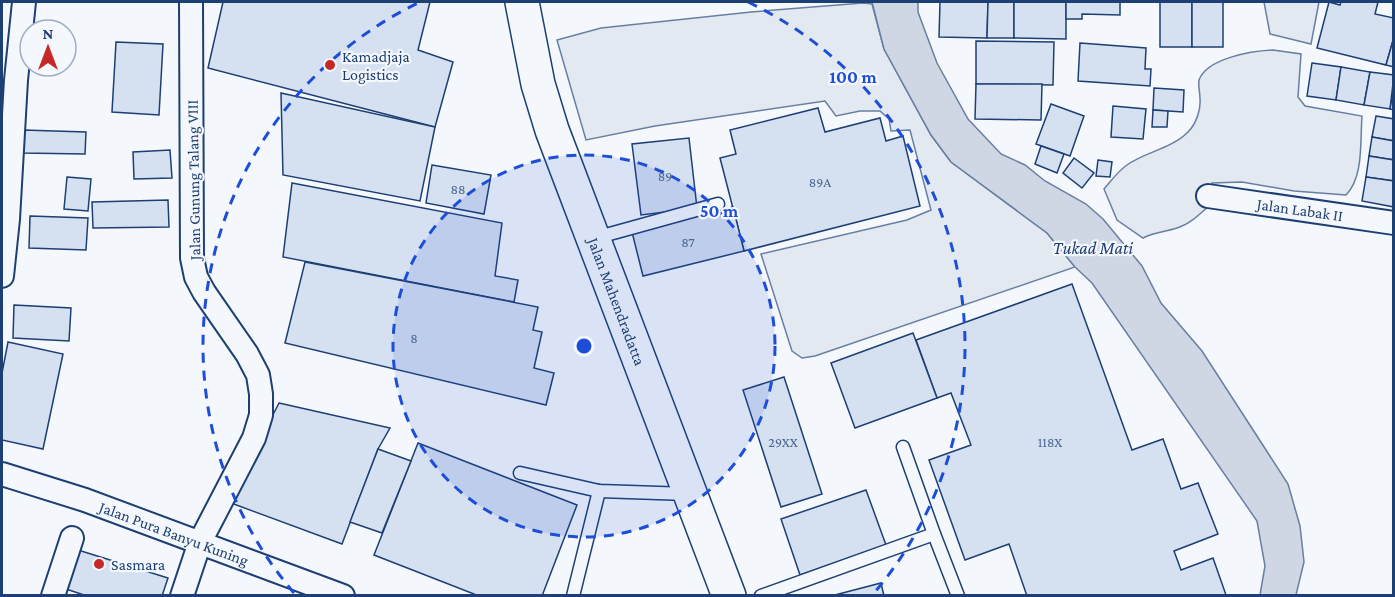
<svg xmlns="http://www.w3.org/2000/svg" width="1395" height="597" font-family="'Crimson Pro',serif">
<rect width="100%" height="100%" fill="#f4f7fb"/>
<g fill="#e3e9f0" stroke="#687fa3" stroke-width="1.5">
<polygon points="1264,2 1319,2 1311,44 1270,34"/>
<polygon points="863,3 872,4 884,49 931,135 951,162 1047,233 1075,267 815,356 802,358 792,351 761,254 907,220 931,210 910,130 891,131 889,119 880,111 860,111 836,116 825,101 655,126 586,140 557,40 601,28 751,12"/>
<path d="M1273,50L1301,54L1298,97L1305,106L1362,116C1360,140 1364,177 1346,195L1294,191L1242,182L1212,183L1210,205C1200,214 1190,224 1177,228C1165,232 1154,232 1143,238L1117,220L1104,189C1111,181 1118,171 1127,165C1145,152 1171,149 1188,132C1196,124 1201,110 1200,99C1200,93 1198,85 1199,80C1207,58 1252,51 1273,50Z"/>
</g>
<polygon fill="#cfd7e4" stroke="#687fa3" stroke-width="1.5" points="872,2 918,2 918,12 937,63 968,119 1001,154 1025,165 1045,181 1086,204 1103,219 1142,266 1161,303 1202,351 1288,484 1300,526 1304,562 1296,595 1260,595 1265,566 1257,521 1092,283 1075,267 1047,233 951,162 931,135 884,49"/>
<g fill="#d5e0f0" stroke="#1d3f73" stroke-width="1.5">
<polygon points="223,2 430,2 418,50 453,62 435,127 208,68"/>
<polygon points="940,2 988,2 987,38 939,37"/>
<polygon points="988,2 1014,2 1014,38 987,38"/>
<polygon points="1014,2 1066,2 1066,39 1014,38"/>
<polygon points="1066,2 1120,2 1120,15 1082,14 1082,19 1066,19"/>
<rect x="1160" y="2" width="32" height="45"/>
<rect x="1192" y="2" width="31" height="45"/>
<polygon points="1329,2 1340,5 1341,2 1378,2 1375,14 1394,18 1394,37 1386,65 1317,48"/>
<polygon points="1394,37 1394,67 1386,65"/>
<polygon points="976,41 1054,42 1053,85 976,84"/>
<polygon points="116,42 163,44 159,115 112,112"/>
<polygon points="1080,43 1146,48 1145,69 1151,69 1150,86 1078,81"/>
<polygon points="1312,63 1341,67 1336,100 1307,96"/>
<polygon points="1341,67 1370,72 1364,105 1336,100"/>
<polygon points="1370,72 1394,75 1390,109 1364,105"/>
<polygon points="976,84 1042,84 1041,120 975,119"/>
<polygon points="1394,87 1394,110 1390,109"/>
<polygon points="1154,88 1184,90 1183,112 1153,110"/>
<polygon points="281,93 435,127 420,201 283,175"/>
<polygon points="1051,104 1084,116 1070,156 1036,144"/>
<polygon points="1113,106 1146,109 1143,139 1111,137"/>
<polygon points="818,108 825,132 880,118 886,141 903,136 920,206 744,251 720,158 736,154 730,130"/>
<polygon points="1153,110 1168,111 1167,127 1152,127"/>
<polygon points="1376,116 1394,119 1394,141 1372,137"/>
<polygon points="23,130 86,132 85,154 22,153"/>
<polygon points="1372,137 1394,141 1394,160 1369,156"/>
<polygon points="689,138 697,208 641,215 632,144"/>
<polygon points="1041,146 1064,154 1057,173 1035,164"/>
<polygon points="170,150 172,178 134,179 133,152"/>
<polygon points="1369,156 1394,160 1394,181 1366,177"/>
<polygon points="1074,158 1094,173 1082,188 1063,173"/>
<polygon points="1098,160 1112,162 1110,177 1096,176"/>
<polygon points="432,165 491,175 484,214 426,203"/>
<polygon points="67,177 91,179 88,211 64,209"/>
<polygon points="1366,177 1394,181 1394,207 1362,201"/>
<polygon points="292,183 502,223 495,276 518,280 514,302 283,257"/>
<polygon points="168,200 169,227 93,228 92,202"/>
<polygon points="733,207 744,251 643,276 632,232"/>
<polygon points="30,216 88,218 86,250 29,248"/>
<polygon points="305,262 538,307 533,330 542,332 534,368 554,373 546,405 285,343"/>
<polygon points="1072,284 1132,450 1163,439 1181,489 1198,483 1218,534 1174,551 1181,570 1213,558 1226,595 1027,596 1009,544 965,560 929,460 971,445 951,393 937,398 916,340"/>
<polygon points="14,305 71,308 69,341 13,338"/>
<polygon points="913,333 937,398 855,428 831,363"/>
<polygon points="8,342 63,354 43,449 2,440 2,373"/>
<polygon points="784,377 822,494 781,507 743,390"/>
<polygon points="279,403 390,428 378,449 342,544 231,503 236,487"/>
<polygon points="418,443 577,505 542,596 479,596 374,555"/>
<polygon points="378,449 411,461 382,533 350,522"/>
<polygon points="866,490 886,545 800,575 781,519"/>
<polygon points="78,550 168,578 162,596 87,596 66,589"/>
<polygon points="881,583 884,596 831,596"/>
</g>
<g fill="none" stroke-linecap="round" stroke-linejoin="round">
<defs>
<g id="service">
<polyline points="595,238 718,204"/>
<polyline points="520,473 599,491 688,494"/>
<polyline points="934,534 958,596"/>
<polyline points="573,596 599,491"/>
<polyline points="761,596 934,534 903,447"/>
</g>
<g id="minor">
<path id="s1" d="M1208,196L1394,223"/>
<polyline points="2,276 8,219 16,80 24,2"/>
<path id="s2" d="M2,474L85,500L343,596"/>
<polyline points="53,596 72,538"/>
<polyline points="182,596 200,542 254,438 261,415 261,394 258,375 247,354 204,292 196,277 192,258 191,2"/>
</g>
<g id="trunk">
<path id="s3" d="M522,2L538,84L552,130L729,596"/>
</g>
</defs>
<use href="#service" stroke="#1d3f73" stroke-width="15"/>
<use href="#minor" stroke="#1d3f73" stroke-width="26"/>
<use href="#trunk" stroke="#1d3f73" stroke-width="36"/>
<use href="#service" stroke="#f4f7fb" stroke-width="12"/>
<use href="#minor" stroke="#f4f7fb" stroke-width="22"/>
<use href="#trunk" stroke="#f4f7fb" stroke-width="33"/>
</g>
<circle cx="584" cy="346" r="191" fill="#1d4ed8" fill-opacity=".12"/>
<g fill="none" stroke="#1d4ed8" stroke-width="3" stroke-dasharray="10 8">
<circle cx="584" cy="346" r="191"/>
<path d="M294 593A381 381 0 0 1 420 2M748 2A381 381 0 0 1 874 593"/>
</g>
<g fill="#c62828" stroke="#f4f7fb" stroke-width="2">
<circle cx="330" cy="65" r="6"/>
<circle cx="99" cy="564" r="6"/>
</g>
<g text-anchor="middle" stroke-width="4.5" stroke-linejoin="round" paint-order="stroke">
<g font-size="14" fill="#4b6792">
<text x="665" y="181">89</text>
<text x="820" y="187">89A</text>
<text x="458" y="194">88</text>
<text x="688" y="247">87</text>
<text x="414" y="343">8</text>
<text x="783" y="447">29XX</text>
<text x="1050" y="447">118X</text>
</g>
<g font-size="16" fill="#1d3f73" stroke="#f4f7fb" text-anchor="start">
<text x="342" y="62">Kamadjaja<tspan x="342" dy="18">Logistics</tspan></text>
<text x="111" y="570">Sasmara</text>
</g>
<g font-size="16" fill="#1d3f73" stroke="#f4f7fb">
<text transform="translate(193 180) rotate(-91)" y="6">Jalan Gunung Talang VIII</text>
<text dy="6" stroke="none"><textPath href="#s1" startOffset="93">Jalan Labak II</textPath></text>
<text dy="6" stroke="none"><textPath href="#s3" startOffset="315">Jalan Mahendradatta</textPath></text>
<text dy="6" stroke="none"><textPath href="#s2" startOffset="182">Jalan Pura Banyu Kuning</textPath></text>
</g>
<g font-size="18" font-style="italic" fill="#1d3f73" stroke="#f4f7fb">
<text x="1093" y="254">Tukad Mati</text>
</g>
</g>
<circle cx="584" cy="346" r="9" fill="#1d4ed8" stroke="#f4f7fb" stroke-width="3"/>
<g font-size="18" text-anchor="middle" font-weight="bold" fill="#1d4ed8" stroke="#f4f7fb" stroke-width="4.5" stroke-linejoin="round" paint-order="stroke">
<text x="853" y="83">100 m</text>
<text x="719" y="217">50 m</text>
</g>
<rect width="1395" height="597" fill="none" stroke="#1d3f73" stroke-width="6"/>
<g transform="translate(48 48)"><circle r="28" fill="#f4f7fb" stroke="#9eadc5" stroke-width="1.5"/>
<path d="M0-4.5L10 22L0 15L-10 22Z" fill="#c62828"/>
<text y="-9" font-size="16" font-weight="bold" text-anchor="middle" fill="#1d3f73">N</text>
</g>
</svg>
